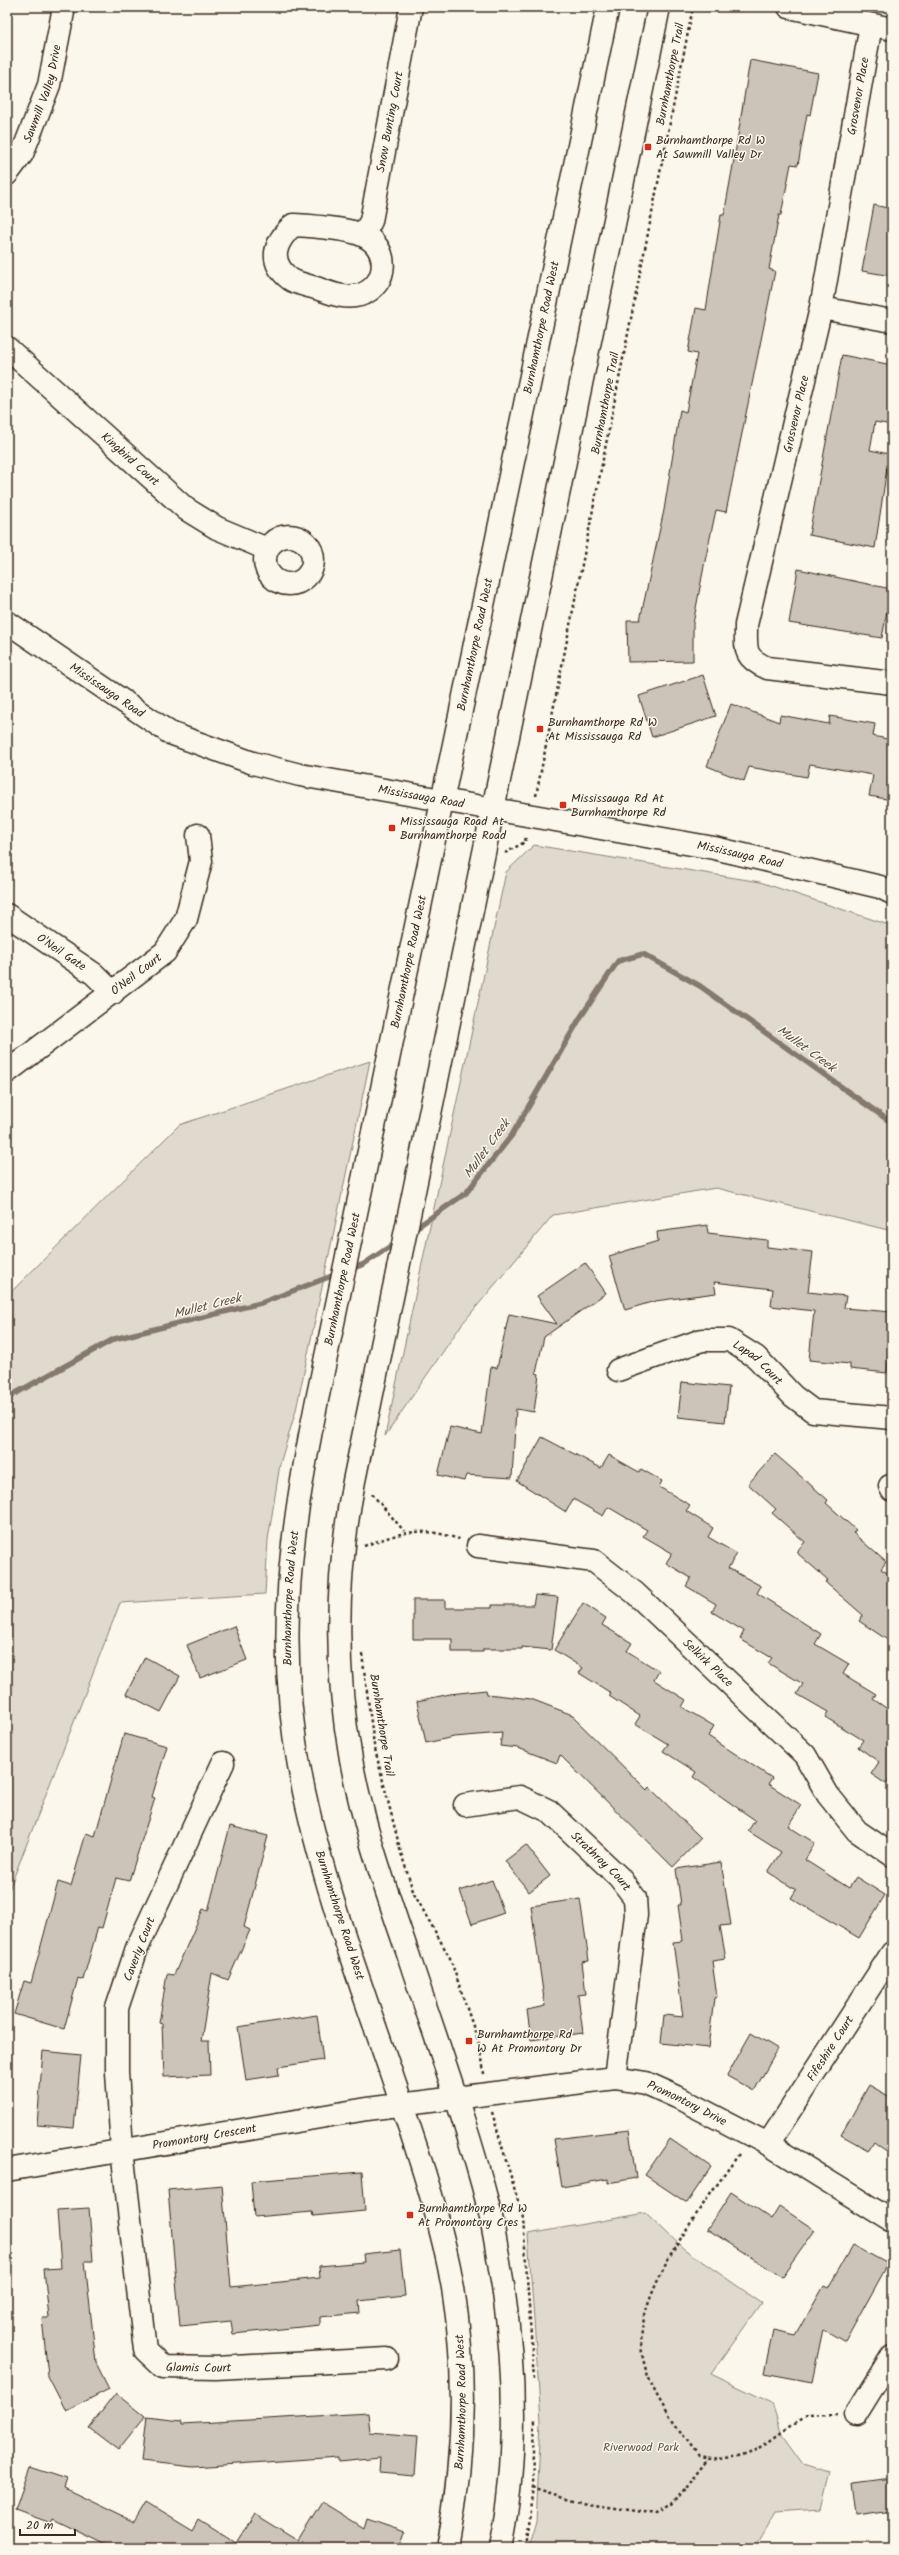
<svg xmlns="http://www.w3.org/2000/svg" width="899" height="2555" font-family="Kalam,sans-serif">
<rect width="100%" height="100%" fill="#fbf7ec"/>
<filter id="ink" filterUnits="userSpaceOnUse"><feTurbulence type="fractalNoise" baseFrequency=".025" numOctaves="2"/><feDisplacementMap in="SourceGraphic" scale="8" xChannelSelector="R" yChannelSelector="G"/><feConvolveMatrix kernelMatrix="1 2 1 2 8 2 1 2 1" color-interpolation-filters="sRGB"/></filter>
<g filter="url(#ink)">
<g fill="#dfd9ce" stroke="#8d8276">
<polygon points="534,845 760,882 892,926 892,1231 716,1188 553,1215 462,1324 385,1436 506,872"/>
<polygon points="370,1061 296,1410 280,1464 268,1540 265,1594 120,1603 7,1895 7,1296 179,1125"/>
<polygon points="646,2213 684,2249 762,2303 711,2374 772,2403 782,2435 803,2464 828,2472 819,2509 775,2512 754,2548 528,2548 536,2521 541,2421 528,2234"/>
</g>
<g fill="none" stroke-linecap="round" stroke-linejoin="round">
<g stroke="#85796d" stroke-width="5.5">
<polyline points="413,1230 466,1193 512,1135 580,1018 618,961 643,954 700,986 892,1123"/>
<polyline points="351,1269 364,1264 398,1241"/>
<polyline points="7,1398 114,1339 261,1303 337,1274"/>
</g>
</g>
<g fill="#ccc4b9" stroke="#3b2a1e">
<polygon points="750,60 818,73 810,115 807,114 798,165 791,164 781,215 779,215 769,269 775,271 726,512 716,510 705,561 693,624 693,661 628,662 627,620 640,620 664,510 680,410 686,412 697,354 688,352 696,308 706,310 721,215 724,215 735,154"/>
<polygon points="874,205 892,209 892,276 862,271"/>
<polygon points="842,355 892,365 892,425 875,422 870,450 889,454 875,548 809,535"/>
<polygon points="798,569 891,589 882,638 789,623"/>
<polygon points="703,675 716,716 652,737 639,696"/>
<polygon points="731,704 779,722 780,715 829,724 830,716 875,724 873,736 892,740 892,800 869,796 873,775 810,764 807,777 749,767 744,781 707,766"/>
<polygon points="707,1225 708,1233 767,1240 767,1247 813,1252 808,1292 846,1296 844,1308 892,1312 887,1373 850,1369 850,1364 809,1360 814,1311 771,1306 773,1289 714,1282 716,1293 655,1301 625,1310 609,1256 658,1241 657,1232"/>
<polygon points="585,1263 606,1293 544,1337 536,1373 539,1374 534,1412 516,1409 512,1478 466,1475 464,1481 438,1475 450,1427 482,1434 491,1367 497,1368 509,1314 557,1324 537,1296"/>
<polygon points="682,1382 729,1387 725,1422 678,1417"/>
<polygon points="542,1437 601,1468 609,1455 639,1472 641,1469 662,1481 659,1487 690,1505 686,1511 713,1528 708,1537 737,1554 728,1568 761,1586 757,1593 821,1634 815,1644 849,1664 843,1674 876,1694 873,1699 892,1712 892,1776 886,1784 871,1774 879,1762 858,1747 863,1740 825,1717 828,1712 797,1694 803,1684 768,1663 772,1658 740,1639 744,1631 712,1612 716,1604 686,1586 691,1578 666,1563 672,1553 643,1536 647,1530 608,1507 603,1516 573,1499 566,1512 517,1481"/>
<polygon points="775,1454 828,1500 826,1503 856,1530 853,1533 886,1562 881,1569 892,1576 892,1643 859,1621 863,1615 825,1582 828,1580 796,1552 805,1542 772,1513 776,1509 748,1484"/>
<polygon points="535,1595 558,1597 551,1650 522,1647 522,1649 483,1649 483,1652 452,1652 452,1639 413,1639 413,1600 445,1600 445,1608 492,1608 492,1605 533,1605"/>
<polygon points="583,1603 606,1618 602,1625 632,1643 627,1651 659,1671 654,1680 686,1700 682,1707 714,1726 708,1736 772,1778 768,1784 801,1805 788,1826 815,1843 805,1860 849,1888 856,1877 885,1895 859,1938 791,1898 796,1890 768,1872 781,1852 748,1831 755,1820 693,1777 696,1772 663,1751 668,1744 635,1724 640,1716 609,1696 611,1693 579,1673 583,1668 554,1650"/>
<polygon points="234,1626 247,1660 200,1678 187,1645"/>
<polygon points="145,1657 180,1676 161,1712 126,1694"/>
<polygon points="486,1690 487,1694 531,1699 575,1716 574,1718 647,1790 649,1787 701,1838 673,1867 560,1755 557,1763 518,1748 500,1746 502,1733 454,1737 426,1743 417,1701 450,1694"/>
<polygon points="124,1734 167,1746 152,1797 155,1798 129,1881 116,1878 102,1928 98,1927 83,1980 78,1978 64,2029 14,2014 24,1981 31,1983 58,1882 71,1886 86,1833 95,1836"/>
<polygon points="230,1826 268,1836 244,1927 250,1930 228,1980 212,1973 201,2041 209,2041 210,2075 164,2077 162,2024 159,2023 167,1974 174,1975 203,1909 208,1911"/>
<polygon points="526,1845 550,1876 529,1892 505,1861"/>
<polygon points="721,1862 731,1925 720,1926 726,1959 712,1961 717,1997 714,1998 708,2048 661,2043 664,2015 683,2017 673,1942 683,1941 678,1905 681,1905 676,1869"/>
<polygon points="492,1880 504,1913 472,1924 460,1891"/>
<polygon points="580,1899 589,1961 582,1962 586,1994 578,1995 583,2033 531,2040 527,2010 545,2006 531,1906"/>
<polygon points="317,2015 323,2060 278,2067 279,2075 246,2080 238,2027"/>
<polygon points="751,2033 778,2049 754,2091 727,2076"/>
<polygon points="43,2051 81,2055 74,2128 37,2125"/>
<polygon points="869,2085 892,2098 892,2156 873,2142 868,2150 841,2135"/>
<polygon points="629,2130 636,2178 608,2183 608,2179 562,2187 554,2139"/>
<polygon points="670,2139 711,2167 687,2203 645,2175"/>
<polygon points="362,2172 365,2211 313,2216 312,2212 254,2217 251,2181"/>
<polygon points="222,2185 231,2287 320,2278 319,2266 364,2262 363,2254 400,2250 405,2296 359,2301 360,2313 320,2317 320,2325 233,2334 231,2321 180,2326 168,2190"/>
<polygon points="731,2192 771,2219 779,2206 815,2230 782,2277 707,2229"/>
<polygon points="89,2208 93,2261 85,2261 96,2363 109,2389 66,2411 48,2376 42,2318 49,2318 44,2269 61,2268 57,2210"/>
<polygon points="853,2245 888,2264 845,2342 823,2329 812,2382 764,2373 773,2330 796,2335 824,2286 828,2288"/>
<polygon points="116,2393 145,2416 118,2450 89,2428"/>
<polygon points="368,2413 370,2432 418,2436 415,2475 379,2472 380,2457 338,2461 338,2457 193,2467 141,2461 146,2417 182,2421 182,2424"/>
<polygon points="30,2467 67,2479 64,2488 134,2522 146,2502 192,2530 198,2519 236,2543 254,2514 298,2541 322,2502 364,2528 367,2518 405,2531 399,2548 113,2548 53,2519 51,2523 15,2510"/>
<polygon points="892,2478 892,2511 857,2516 853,2483"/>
</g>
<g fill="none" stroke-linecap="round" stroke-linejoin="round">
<defs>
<g id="minor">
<polyline points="789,7 892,29"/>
<path d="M871,25L821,308L746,625C746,650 743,657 767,668L892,683"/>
<path id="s1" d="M7,174L22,154L49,85L64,7"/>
<path d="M293,225C310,226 346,228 362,235C390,246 390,285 360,295C345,299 333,294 319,289C311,286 297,284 290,279C267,261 275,242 293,225Z"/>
<path id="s2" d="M363,235L371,221L411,7"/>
<polyline points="821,308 892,321"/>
<path id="s3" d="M7,348L186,509L217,528L267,549"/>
<circle cx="289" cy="560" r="24"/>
<path id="s4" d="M7,915L94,974L113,993"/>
<path id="s5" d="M7,1072L165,952L186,919L201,861L198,835"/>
<path id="s6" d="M618,1370L702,1340H729L756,1357L793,1396L813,1411L892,1418"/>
<polyline points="890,1486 892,1490"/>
<path id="s7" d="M478,1546L594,1561L635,1593L805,1755L828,1795L857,1831L892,1855"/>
<path id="s8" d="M223,1763L137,1948L117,2008V2072L122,2150L145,2350L163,2367L216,2368L387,2359"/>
<path id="s9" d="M465,1805L520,1797L549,1811L619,1877L635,1898L636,1915L615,2078"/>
<path id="s10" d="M768,2144L892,1953"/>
<path id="s11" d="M7,2170L367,2109L615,2078L646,2083L677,2097L768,2144L892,2221"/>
<polyline points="856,2414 892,2356"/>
</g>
<g id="major">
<path id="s12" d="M7,622L170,733L253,763L300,775L714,848L880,887L892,893"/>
<path id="s13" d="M447,2548C464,2462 467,2375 453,2288C443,2230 425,2173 406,2117C369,2005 324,1893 301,1777C274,1640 291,1529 318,1395L608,7"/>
<path d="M500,2548C518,2461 516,2374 503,2286C498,2259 495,2232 488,2205C466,2120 435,2037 408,1954C386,1890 363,1826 351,1759C334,1667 336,1573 354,1481L659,7"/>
</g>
</defs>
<use href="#minor" stroke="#3b2a1e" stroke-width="25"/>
<use href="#major" stroke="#3b2a1e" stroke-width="25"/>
<g stroke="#3b2a1e" stroke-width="2.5" stroke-dasharray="3 3" stroke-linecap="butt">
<polyline points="536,796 693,7"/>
<polyline points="505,853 525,842 526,836"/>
<polyline points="372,1494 404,1531"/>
<path d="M364,1546C402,1532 419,1526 459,1539"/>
<polyline points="362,1654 374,1745 401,1853 414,1894 450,1958 481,2050 484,2074"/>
<polyline points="492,2112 523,2218 534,2380"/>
<path d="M739,2154C705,2203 633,2292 642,2353C648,2392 676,2426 699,2456C757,2467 758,2442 804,2419C812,2415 828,2417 837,2416"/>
<polyline points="532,2487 587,2504 656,2514 671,2505 708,2458"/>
<polyline points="525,2548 533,2487 535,2417"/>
</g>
<use href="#minor" stroke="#fbf7ec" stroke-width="22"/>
<use href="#major" stroke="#fbf7ec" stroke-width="22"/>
</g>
</g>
<g fill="#c8321e" stroke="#fbf7ec" stroke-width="1.5">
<rect x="644" y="143" width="8" height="8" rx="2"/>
<rect x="536" y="725" width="8" height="8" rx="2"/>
<rect x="559" y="801" width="8" height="8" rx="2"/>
<rect x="388" y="824" width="8" height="8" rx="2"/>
<rect x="465" y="2037" width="8" height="8" rx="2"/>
<rect x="406" y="2211" width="8" height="8" rx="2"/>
</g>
<g text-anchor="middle" stroke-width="3" stroke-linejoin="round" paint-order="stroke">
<g font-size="12" fill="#3b2a1e" stroke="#fbf7ec">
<text transform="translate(670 74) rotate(-79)" y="4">Burnhamthorpe Trail</text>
<text dy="4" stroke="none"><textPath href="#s1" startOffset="89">Sawmill Valley Drive</textPath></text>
<text transform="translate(858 96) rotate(-80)" y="4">Grosvenor Place</text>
<text dy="4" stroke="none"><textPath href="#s2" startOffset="117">Snow Bunting Court</textPath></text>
<text dy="4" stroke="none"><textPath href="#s13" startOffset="2271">Burnhamthorpe Road West</textPath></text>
<text transform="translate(605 403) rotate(-79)" y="4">Burnhamthorpe Trail</text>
<text transform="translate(796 414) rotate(-77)" y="4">Grosvenor Place</text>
<text dy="4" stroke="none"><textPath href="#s3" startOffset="166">Kingbird Court</textPath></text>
<text dy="4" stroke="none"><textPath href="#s13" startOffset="1947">Burnhamthorpe Road West</textPath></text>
<text dy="4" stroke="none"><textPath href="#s12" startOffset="121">Mississauga Road</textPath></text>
<text dy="4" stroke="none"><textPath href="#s12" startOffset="457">Mississauga Road</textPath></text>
<text dy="4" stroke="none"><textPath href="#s12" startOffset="781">Mississauga Road</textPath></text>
<text dy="4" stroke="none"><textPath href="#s4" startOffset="66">O'Neil Gate</textPath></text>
<text dy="4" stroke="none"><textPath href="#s13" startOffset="1623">Burnhamthorpe Road West</textPath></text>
<text dy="4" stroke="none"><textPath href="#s5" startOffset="162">O'Neil Court</textPath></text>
<text dy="4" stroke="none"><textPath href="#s13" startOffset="1299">Burnhamthorpe Road West</textPath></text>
<text dy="4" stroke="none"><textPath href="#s6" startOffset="153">Lapad Court</textPath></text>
<text dy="4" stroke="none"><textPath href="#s13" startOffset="975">Burnhamthorpe Road West</textPath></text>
<text dy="4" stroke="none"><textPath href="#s7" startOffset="270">Selkirk Place</textPath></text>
<text transform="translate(382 1725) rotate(81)" y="4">Burnhamthorpe Trail</text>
<text dy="4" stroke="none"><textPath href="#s9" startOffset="160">Strathroy Court</textPath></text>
<text transform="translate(340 1915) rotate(72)" y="4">Burnhamthorpe Road West</text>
<text transform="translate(139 1949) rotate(-69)" y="4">Caverly Court</text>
<text dy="4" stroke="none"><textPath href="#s10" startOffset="114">Fifeshire Court</textPath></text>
<text dy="4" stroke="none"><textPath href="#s11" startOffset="692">Promontory Drive</textPath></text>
<text dy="4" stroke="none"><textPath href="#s11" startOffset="200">Promontory Crescent</textPath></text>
<text dy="4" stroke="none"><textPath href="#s8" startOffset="671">Glamis Court</textPath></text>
<text dy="4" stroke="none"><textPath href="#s13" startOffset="147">Burnhamthorpe Road West</textPath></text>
</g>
<g font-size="12" fill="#3b2a1e" stroke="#fbf7ec" text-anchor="start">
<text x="656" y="144">Burnhamthorpe Rd W<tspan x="656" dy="14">At Sawmill Valley Dr</tspan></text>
<text x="548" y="726">Burnhamthorpe Rd W<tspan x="548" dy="14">At Mississauga Rd</tspan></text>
<text x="571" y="802">Mississauga Rd At<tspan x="571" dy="14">Burnhamthorpe Rd</tspan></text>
<text x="400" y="825">Mississauga Road At<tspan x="400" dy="14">Burnhamthorpe Road</tspan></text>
<text x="477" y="2038">Burnhamthorpe Rd<tspan x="477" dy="14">W At Promontory Dr</tspan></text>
<text x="418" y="2212">Burnhamthorpe Rd W<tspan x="418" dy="14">At Promontory Cres</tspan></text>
</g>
<g font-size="12" fill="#64564a" stroke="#fbf7ec">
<text x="641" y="2451">Riverwood Park</text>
</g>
<g font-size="13" font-style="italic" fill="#605246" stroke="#fbf7ec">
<text transform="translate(807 1048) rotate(36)" y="5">Mullet Creek</text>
<text transform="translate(486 1148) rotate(-54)" y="5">Mullet Creek</text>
<text transform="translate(207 1305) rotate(-14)" y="5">Mullet Creek</text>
</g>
</g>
<rect width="899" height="2555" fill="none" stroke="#fbf7ec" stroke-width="24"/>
<rect x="12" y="12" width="875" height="2531" fill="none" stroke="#3b2a1e" stroke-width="1.5" filter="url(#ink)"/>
<path d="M20 2529v6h55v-6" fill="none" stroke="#3b2a1e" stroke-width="2"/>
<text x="26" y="2529" font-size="12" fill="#3b2a1e" stroke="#fbf7ec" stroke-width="3" paint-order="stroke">20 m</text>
</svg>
